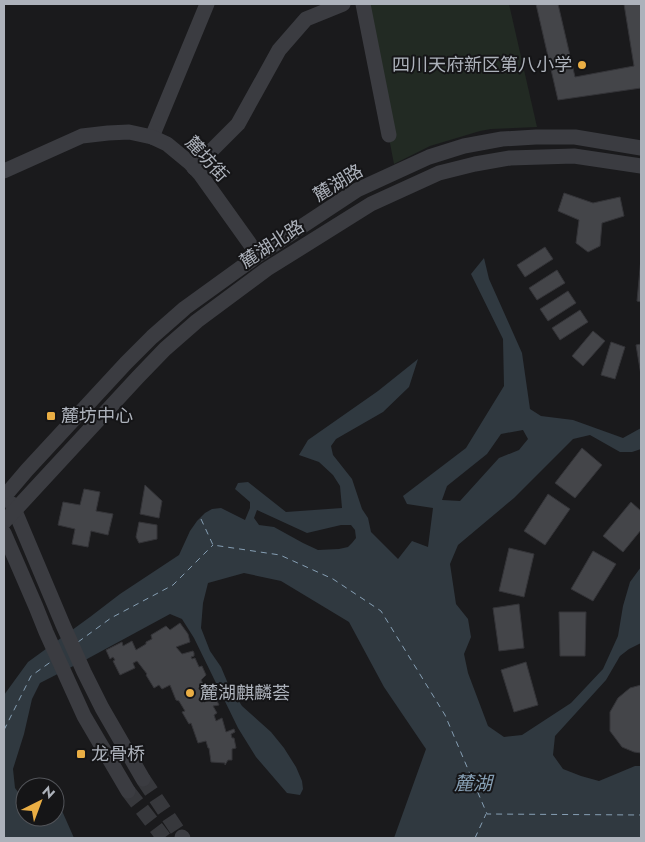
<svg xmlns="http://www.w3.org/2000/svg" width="645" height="842" font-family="Jost,'Noto Sans SC',sans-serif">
<rect width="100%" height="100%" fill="#1a1a1c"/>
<polygon fill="#222a23" points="363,4 509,4 537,127 491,129 480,131 430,146 394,164"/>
<path fill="#303940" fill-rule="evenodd" d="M484,258L489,279L522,353L530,409L541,416L573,420L623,438L641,428V449L632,452H620L590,435L573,439L514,498L458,545L450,564L456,604L468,619L471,637L464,654L468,673L488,726L504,737L522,735L571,703L603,669L618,636L623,606L630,582L641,567V643L629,649L620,656L606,680L555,736L553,755L563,769L581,776L599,781L635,766H641V838H394L426,749L384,687L349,622L281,581L244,573L208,583L203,603L201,628L210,651L221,667L229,686L242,706L271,732L284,748L296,767L302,781L303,789L300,795L287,793L256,757L238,728L194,638L182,619L170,614L87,659L40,683L32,699L24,734L13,769L15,788L25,801V817H55V801L59,804L74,838H4V695L28,662L90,617L120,594L179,555L190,531L197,521L205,513L212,509L221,508L245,520L250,508V502L235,489L238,483L248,482L286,512L342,508L340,486L333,475L319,462L299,455L308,440L378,391L418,359L409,387L383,412L336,439L331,446L333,455L352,479L362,509L368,518L371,532L398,559L412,541L428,547L433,508L407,504L403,496L466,448L504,386L503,339L471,274ZM523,430L528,439L519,450L499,458L460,501L442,500L447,486L487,454L501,434ZM257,510L307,533L341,525H351L355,530L356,538L352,543L348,547L339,549L318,550L303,543L274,527L259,525L254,518Z"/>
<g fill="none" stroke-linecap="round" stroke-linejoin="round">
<g stroke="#869fb4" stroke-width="1" stroke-dasharray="6 5" stroke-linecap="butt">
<polyline points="201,519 213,545 280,555 333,579 381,611 445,715 487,814 641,815"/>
<polyline points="78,642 111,618 173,585 213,545"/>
<polyline points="4,730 31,676 52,661"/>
<polyline points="475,838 486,814"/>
</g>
</g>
<g fill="#444549" stroke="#343438">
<polygon points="536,4 558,4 575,77 634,66 624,4 641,4 641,88 558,100"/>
<polygon points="564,193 593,203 620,197 624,216 602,223 600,246 588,252 576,243 579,220 558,211"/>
<polygon points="545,247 553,259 525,277 517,265"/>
<polygon points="641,258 641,302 637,301"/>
<polygon points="557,270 565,283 537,300 529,288"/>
<polygon points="568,291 576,303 548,321 540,309"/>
<polygon points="580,310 588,322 560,340 552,328"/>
<polygon points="593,331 605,341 583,366 572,356"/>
<polygon points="611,342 625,347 615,379 601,375"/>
<polygon points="641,344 641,375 636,345"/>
<polygon points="582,448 602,465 575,498 555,483"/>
<polygon points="145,485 162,501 159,518 140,514"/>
<polygon points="84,489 100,492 96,511 113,514 108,535 91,531 88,547 72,544 75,529 58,525 63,502 80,505"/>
<polygon points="548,494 570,509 545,545 524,531"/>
<polygon points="631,502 641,511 641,530 623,552 603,536"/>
<polygon points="139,522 157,525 157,539 139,543 136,537"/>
<polygon points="509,548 534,554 524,597 499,591"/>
<polygon points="593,551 616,564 593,601 571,589"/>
<polygon points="519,604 524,648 499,651 493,608"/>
<polygon points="559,612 586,612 585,656 560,656"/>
<polygon points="180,623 188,634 190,642 176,647 182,654 193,651 194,653 194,656 191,657 192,659 195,658 199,667 202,666 206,675 201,680 206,689 207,701 215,697 216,701 217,701 219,705 213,706 217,713 214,715 216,721 222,718 226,732 234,729 235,732 231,734 232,738 234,738 236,748 232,749 232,760 228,760 225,765 225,763 211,762 209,748 208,748 206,741 198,743 191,723 189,724 182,712 185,711 179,701 176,700 170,685 162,689 159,685 154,688 146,675 147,674 137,661 133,663 135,668 120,675 113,661 115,660 113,657 110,659 106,650 122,642 123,646 132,641 136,650 146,644 146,642 152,639 151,635 166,626 170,630"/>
<polygon points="526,662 538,705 514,712 501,670"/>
<polygon points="641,685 641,753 634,752 622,747 610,731 610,712 618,698 630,688"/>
</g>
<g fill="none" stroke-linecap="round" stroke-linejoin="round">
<g stroke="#37383c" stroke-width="15" stroke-dasharray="15 8" stroke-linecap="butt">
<polyline points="143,779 182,837"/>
<polyline points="128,791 164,838"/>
</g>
<g stroke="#3b3c41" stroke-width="15">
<polyline points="363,4 389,135"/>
<polyline points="152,137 207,4"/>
<polyline points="194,168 238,124 279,50 306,19 343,4"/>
<polyline points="4,171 82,136 108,133 129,132 152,137 167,144 190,163 200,174 250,244"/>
<polyline points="4,497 27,470 126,363 152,337 185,308 257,256 357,190 429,157 464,146 502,139 536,137 575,137 641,148"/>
<polyline points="12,504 63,625 84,672 102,708 143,779"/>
<polyline points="4,522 138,377 165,349 197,321 267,269 371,204 439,173 475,164 510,158 574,156 641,166"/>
<polyline points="4,533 36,607 46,632 84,716 128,791"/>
<polyline points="182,837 183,838"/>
</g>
</g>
<g fill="#eaae44" stroke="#151517" stroke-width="2">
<circle cx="582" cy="65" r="5"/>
<rect x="46" y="411" width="10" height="10" rx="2.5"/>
<circle cx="190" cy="693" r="5"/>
<rect x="76" y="749" width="10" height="10" rx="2.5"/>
</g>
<g text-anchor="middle" stroke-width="4" stroke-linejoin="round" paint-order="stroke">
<g font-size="18" fill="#adb2bb" stroke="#151517" text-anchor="start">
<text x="572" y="71" text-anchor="end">四川天府新区第八小学</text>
<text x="61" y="422">麓坊中心</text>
<text x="200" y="699">麓湖麒麟荟</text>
<text x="91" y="760">龙骨桥</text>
</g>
<g font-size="18" fill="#adb2bb" stroke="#151517">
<text transform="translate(207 159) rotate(48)" y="6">麓坊街</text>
<text transform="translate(338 183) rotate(-31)" y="6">麓湖路</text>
<text transform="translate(272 244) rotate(-33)" y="6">麓湖北路</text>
</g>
<g font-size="19" font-style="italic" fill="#869fb4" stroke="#151517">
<text x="473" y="790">麓湖</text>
</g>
</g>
<rect width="645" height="842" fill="none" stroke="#adb2bb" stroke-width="10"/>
<g transform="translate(40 802) rotate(42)"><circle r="24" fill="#151517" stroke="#525459"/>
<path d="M0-4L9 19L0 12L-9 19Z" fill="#eaae44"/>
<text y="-8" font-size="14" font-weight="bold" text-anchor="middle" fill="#adb2bb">N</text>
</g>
</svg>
